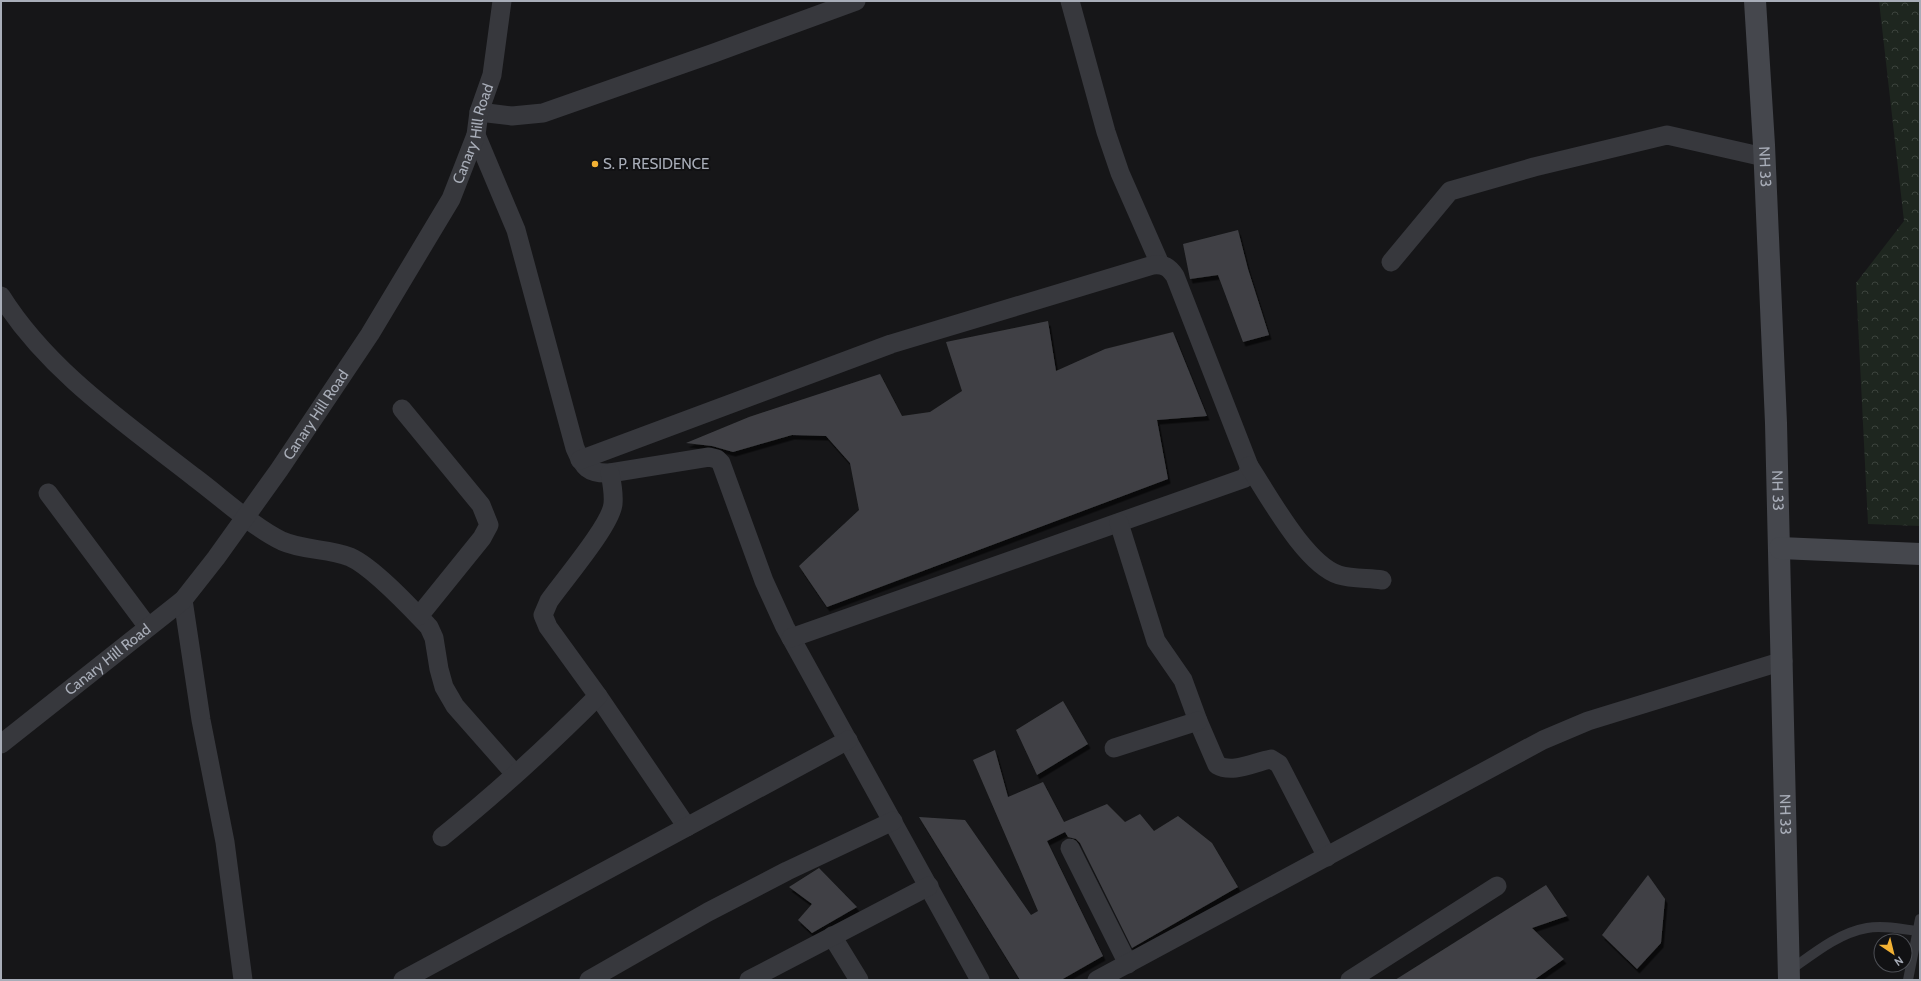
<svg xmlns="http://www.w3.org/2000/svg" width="1921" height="981" font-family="Cabin,sans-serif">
<defs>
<pattern id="park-crowns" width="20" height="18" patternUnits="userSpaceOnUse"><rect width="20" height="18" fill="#1e261f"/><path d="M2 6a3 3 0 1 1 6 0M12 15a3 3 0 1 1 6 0" fill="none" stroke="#3c433d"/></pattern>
<filter id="shadow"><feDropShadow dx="2.5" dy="4.5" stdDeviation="0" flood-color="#0009"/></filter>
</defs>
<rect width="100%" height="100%" fill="#161618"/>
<polygon fill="url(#park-crowns)" points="1879,1 1920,1 1920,526 1868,524 1856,283 1904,221"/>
<g fill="#404145" filter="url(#shadow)">
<polygon points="1238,230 1248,269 1269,335 1243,342 1218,275 1190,279 1183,244"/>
<polygon points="1048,321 1056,371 1105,349 1173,332 1207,416 1157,420 1168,479 827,607 799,566 859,510 850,463 826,436 792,435 733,452 712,446 686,443 749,417 880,374 902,416 930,412 962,391 946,342"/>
<polygon points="1063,701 1088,744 1037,775 1016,730"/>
<polygon points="995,750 1008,797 1043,782 1064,822 1107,804 1125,822 1140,814 1154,831 1178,816 1212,843 1238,887 1132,948 1080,843 1076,839 1068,837 1065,832 1047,841 1103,956 1061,980 1020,980 919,817 965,820 1031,915 1038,911 973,760"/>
<polygon points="819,868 857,907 812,933 798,920 812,904 789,887"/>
<polygon points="1648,875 1665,899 1661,943 1637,969 1602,935"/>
<polygon points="1546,885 1567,916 1532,928 1564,959 1534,980 1395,980"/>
</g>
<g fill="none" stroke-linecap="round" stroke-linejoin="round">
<g stroke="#37383d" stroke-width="10">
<path d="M1789,971C1813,954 1838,933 1867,928C1883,925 1901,929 1917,931"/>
<polyline points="1908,980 1920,919"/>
</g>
<g stroke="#37383d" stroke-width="19">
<polyline points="1070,1 1106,132 1120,173 1160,264"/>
<polyline points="479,112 512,116 543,113 714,53 856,1"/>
<path d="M476,135L516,230L575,448C583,467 588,474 610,473L709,457L717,459L721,463L764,581L785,627L980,980"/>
<polyline points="1391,262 1450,191 1534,167 1667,135 1764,157"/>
<path d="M1,296C48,371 125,423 194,477C221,497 253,527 282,541C304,551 329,548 350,557C373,567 411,608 429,627L434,638L439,669L444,687L455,706L515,774"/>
<polyline points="402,409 481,505 489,525 482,538 419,616"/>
<path d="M580,460L891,344L1153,265C1164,264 1169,267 1175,276L1249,466V471L1245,478L791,638"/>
<path d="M1249,466C1269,496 1305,564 1339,575C1352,579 1369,578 1382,580"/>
<polyline points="48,493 148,627"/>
<path d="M1119,523L1156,641L1183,680L1198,721L1217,765C1233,774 1254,762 1271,759L1279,764L1327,857"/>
<polyline points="183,600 201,720 225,842 243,980"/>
<polyline points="598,696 687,827"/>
<path id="s1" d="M1,744L183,600L216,558L279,470L370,334L451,199L476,135L479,112L492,75L502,1"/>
<polyline points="1114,748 1198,721"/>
<path d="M442,837C497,793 548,746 598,696L548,627L543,615L549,601C563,581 611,525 613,504C614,494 612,483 610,473"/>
<polyline points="1070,848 1128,964"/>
<polyline points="832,936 859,980"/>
<polyline points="403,980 848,740"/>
<polyline points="589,980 708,912 787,871 893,821"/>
<polyline points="749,980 929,886"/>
<polyline points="1097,980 1543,740 1588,721 1783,661"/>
<polyline points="1350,980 1497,886"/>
</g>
<g stroke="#45474d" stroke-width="22">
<path id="s2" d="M1755,1L1764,145L1776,423L1789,980"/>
<polyline points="1780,548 1920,554"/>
</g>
</g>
<circle fill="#f2b134" stroke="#111113" stroke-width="1.5" cx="595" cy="164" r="4"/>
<g text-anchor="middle" stroke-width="4" stroke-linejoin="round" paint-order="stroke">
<g font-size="15" fill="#a8adb8" stroke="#111113">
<text dy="5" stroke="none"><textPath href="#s1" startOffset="784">Canary Hill Road</textPath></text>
<text dy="5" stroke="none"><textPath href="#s2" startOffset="166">NH 33</textPath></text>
<text dy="5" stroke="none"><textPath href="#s1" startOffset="460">Canary Hill Road</textPath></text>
<text dy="5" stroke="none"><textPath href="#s2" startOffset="490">NH 33</textPath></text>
<text dy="5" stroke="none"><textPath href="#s1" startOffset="136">Canary Hill Road</textPath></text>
<text dy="5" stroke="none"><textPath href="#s2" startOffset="814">NH 33</textPath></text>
</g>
<g font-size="15" fill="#a8adb8" stroke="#111113" text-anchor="start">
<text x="603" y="169">S. P. RESIDENCE</text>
</g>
</g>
<rect width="1921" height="981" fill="none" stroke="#a8adb8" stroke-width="4"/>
<g transform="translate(1893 953) rotate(145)"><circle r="19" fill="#111113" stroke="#4d4f55"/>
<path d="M0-3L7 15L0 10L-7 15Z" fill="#f2b134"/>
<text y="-6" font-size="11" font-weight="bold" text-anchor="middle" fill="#a8adb8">N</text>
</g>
</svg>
